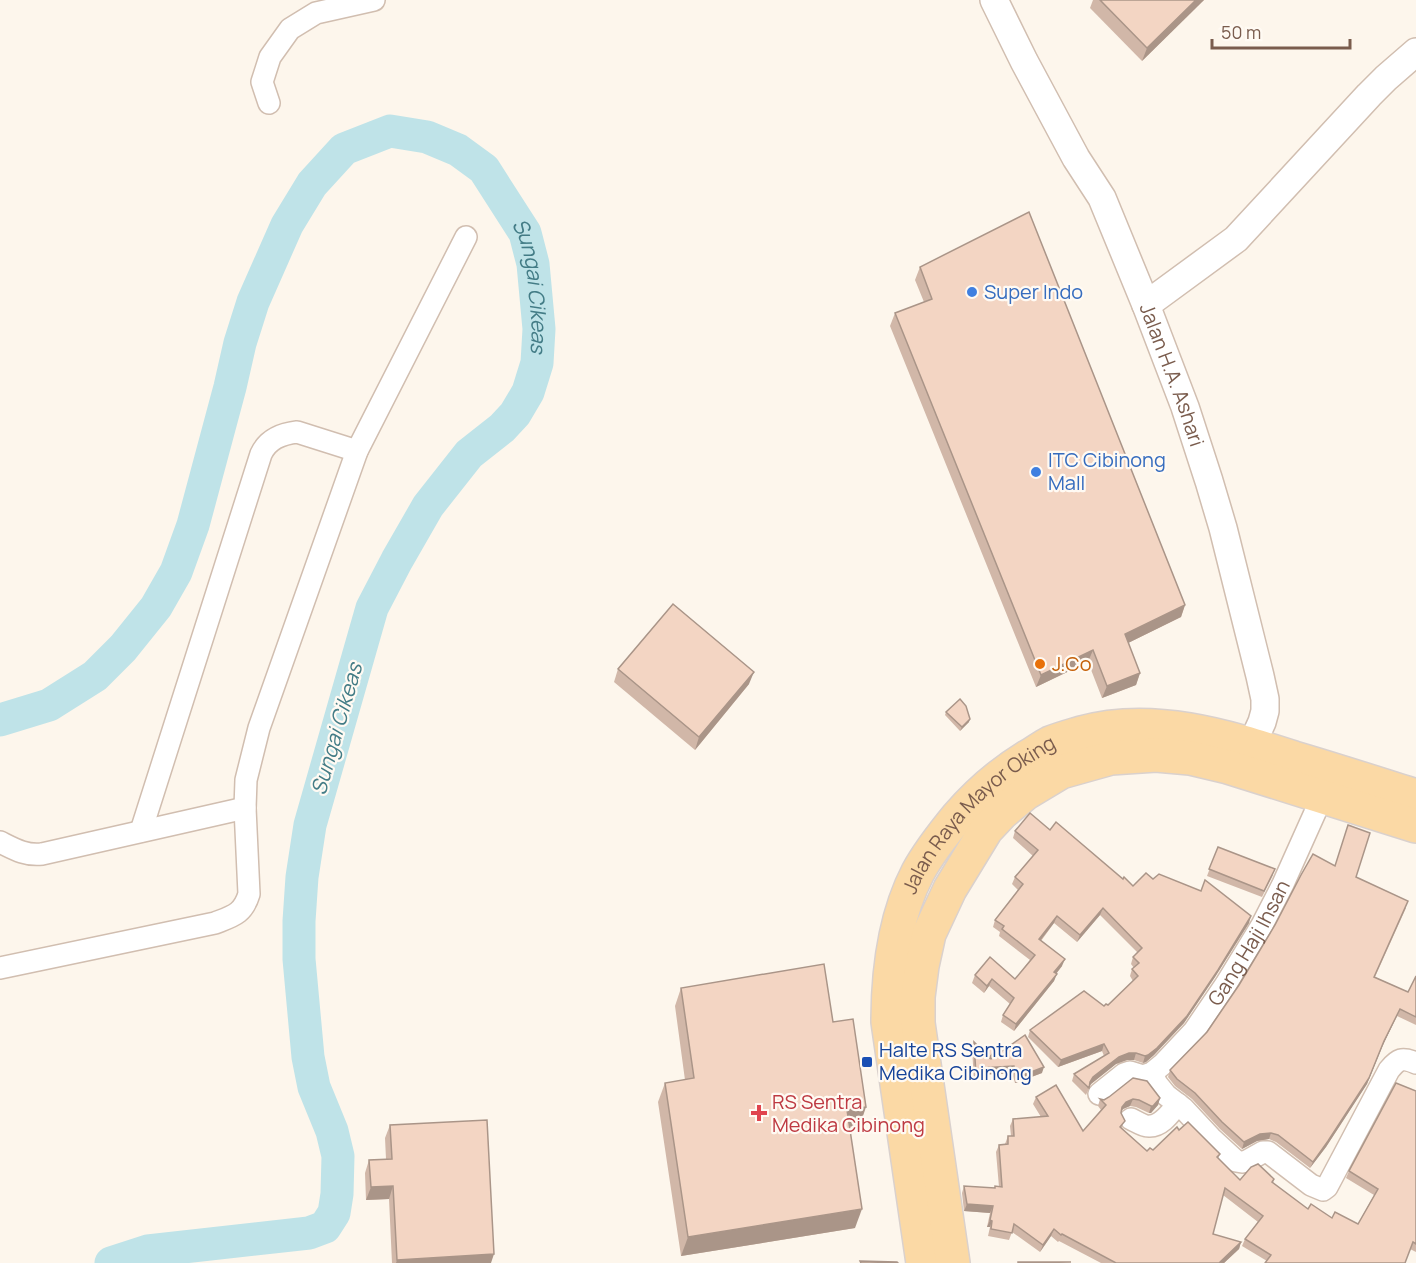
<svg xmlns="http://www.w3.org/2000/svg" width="1416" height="1263" font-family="Manrope,sans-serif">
<rect width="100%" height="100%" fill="#fdf6ec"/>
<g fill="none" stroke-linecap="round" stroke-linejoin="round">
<path stroke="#bfe3e8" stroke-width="33" id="s1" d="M0,720L49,705L95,676L123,648L156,607L176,572L193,525L230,387L240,343L253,302L287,225L312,184L344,149L390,131L427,137L458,150L484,169L525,233L533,264L539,329L537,363L528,392L515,414L502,428L469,454L428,506L397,560L372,608L310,825L302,877L299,921V959L308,1057L314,1087L332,1131L338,1156L337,1194L334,1213L325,1227L309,1233L148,1251L111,1263"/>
<defs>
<g id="minor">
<polyline points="269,103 262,82 270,57 290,29 316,13 374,0"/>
<path d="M141,831L261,454C268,439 281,434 297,432L357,451"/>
<path d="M0,842C14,849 26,856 42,854L245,808"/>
<path d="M0,968L215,923C233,916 243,914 249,894L245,808L246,780L259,728L357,451L466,237"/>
<path d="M1152,1073L1157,1084L1166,1095L1183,1108L1211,1138L1236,1161L1242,1162L1247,1161L1263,1152H1268L1311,1185L1323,1190L1327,1187L1389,1070C1398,1059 1402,1057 1416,1063"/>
<path id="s2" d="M1099,1094L1124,1074L1130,1072L1143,1076L1152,1073L1163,1064L1194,1031L1226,984L1262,925L1283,884L1322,797"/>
<path d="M1131,1119C1136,1121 1144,1127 1150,1126C1162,1126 1171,1112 1178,1104"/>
</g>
<g id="tertiary">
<path id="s3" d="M994,0L1024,61L1076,158L1102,198L1146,305L1185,407L1209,481L1223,528L1260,676L1265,699V711L1262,722L1252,744L1247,763"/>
<polyline points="1146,305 1236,239 1369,95 1386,78 1416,52"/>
</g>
<g id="primary">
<path id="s4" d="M923,1263L888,1022C888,971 894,918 918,872C929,852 944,833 958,816C978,793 1001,773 1027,757C1035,753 1042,747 1050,743C1060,739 1071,736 1081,733C1152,713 1226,736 1294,758C1335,770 1375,783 1416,796"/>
<polyline points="953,1263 918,1023 918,997 922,966 929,934 950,889 986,830 1002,813 1026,793 1061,772 1111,758 1156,755 1190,758 1228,767 1416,826"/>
</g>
</defs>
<use href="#minor" stroke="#d1beb0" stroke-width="24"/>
<use href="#tertiary" stroke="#d1beb0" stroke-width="30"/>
<use href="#primary" stroke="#dad1cd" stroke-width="36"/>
<use href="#minor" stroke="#fff" stroke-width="21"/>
<use href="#tertiary" stroke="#fff" stroke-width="27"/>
<use href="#primary" stroke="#fbd9a5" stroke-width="33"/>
</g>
<g fill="#d1b7a8">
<polygon points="1093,0 1204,0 1142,61 1090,8"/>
<polygon points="920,267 1185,605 1181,617 1128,643 1140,673 1136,685 1102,698 1088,662 1036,687 890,326 895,313 924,302 915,280"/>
<polygon points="618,669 749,684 695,750 614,682"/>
<polygon points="946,712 969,722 960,731 945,715"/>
<polygon points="1050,830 1133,886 1153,879 1249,923 1215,977 1184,1023 1154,1055 1146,1062 1143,1063 1134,1060 1127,1060 1116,1064 1091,1084 1086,1095 1072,1081 1074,1074 1104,1056 1102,1051 1058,1067 1028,1037 1030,1030 1104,1006 1108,1005 1133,981 1130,976 1132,969 1134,968 1131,964 1133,957 1138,953 1100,915 1077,942 1054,923 1041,941 1062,966 1056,974 1054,981 1014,1031 1001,1022 1003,1015 1010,1004 989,986 984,993 972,983 975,975 1015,979 1030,960 999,936 1000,932 993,927 995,920 1018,890 1012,884 1015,877 1033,856 1013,838 1015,831"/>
<polygon points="1218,847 1273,875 1262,897 1207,876"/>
<polygon points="1356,877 1406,908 1375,977 1408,992 1416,976 1416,1025 1397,1016 1382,1047 1367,1084 1326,1147 1310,1168 1276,1142 1269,1139 1257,1141 1242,1149 1220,1129 1192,1099 1175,1086 1168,1077 1170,1070"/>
<polygon points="681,988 833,1022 860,1125 849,1127 855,1228 681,1256 658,1102 665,1083 685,1080 675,1006"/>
<polygon points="974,1042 980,1048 996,1053 991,1059 1042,1073 1015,1083 1012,1073 979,1075 974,1081 972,1048"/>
<polygon points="1416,1091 1416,1252 1410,1249 1267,1261 1242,1246 1245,1239 1258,1222 1223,1195 1213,1234 1241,1242 1239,1249 1224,1263 1101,1263 1059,1241 1058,1242 1051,1236 1040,1252 1012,1232 1009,1240 988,1236 990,1227 987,1227 990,1213 964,1211 962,1193 964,1186 995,1188 999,1187 996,1152 999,1145 1005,1144 1008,1136 1011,1136 1010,1126 1013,1119 1041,1117 1033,1104 1036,1097 1083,1131 1101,1110 1098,1106 1100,1099 1160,1098 1158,1105 1151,1113 1149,1113 1136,1107 1130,1106 1123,1109 1121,1112 1122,1128 1147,1151 1153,1150 1179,1130 1220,1154 1218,1159 1240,1180 1274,1179 1273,1183 1308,1209 1332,1218 1358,1224 1374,1195 1346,1178 1349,1171"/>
<polygon points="390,1125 491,1263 392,1263 389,1199 366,1200 365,1173 369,1160 386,1159 385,1138"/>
</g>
<g fill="#aa9588">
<polygon points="1196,0 1204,0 1142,61 1147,48"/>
<polygon points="1185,605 1181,617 1120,647 1125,634"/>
<polygon points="1093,650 1088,662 1036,687 1041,675"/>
<polygon points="754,672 749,684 695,750 699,737"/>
<polygon points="1140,673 1136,685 1102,698 1107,686"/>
<polygon points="970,719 969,722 960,731 962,727"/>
<polygon points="1103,908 1100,915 1077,942 1080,935"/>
<polygon points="1057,916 1054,923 1036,946 1039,939"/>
<polygon points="1251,916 1249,923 1215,977 1184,1023 1154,1055 1146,1062 1143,1063 1145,1056"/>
<polygon points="1065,959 1062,966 1052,979 1054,972"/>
<polygon points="1057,974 1054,981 1014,1031 1016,1024"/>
<polygon points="992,979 989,986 984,993 987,986"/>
<polygon points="1400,1009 1382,1047 1367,1084 1326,1147 1310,1168 1313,1162 1384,1041"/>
<polygon points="1104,1044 1102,1051 1058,1067 1061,1060"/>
<polygon points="998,1047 996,1053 987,1064 989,1058"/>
<polygon points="1129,1053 1136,1053 1134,1060 1127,1060 1116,1064 1091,1084 1087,1089 1090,1082 1093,1077 1119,1057"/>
<polygon points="1014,1066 1012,1073 979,1075 974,1081 976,1075 981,1068"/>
<polygon points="1044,1067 1042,1073 1015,1083 1018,1077"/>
<polygon points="1160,1098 1158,1105 1151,1113 1149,1113 1151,1106"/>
<polygon points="1133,1099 1130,1106 1123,1109 1119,1114 1122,1107 1126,1102"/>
<polygon points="866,1107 860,1125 840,1128 847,1110"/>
<polygon points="1271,1133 1269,1139 1257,1141 1242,1149 1244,1142 1260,1134"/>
<polygon points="393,1186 389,1199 366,1200 371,1187"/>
<polygon points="967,1204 993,1206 990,1213 964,1211"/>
<polygon points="862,1209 855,1228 681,1256 688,1237"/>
<polygon points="990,1220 992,1221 990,1227 987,1227"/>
<polygon points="1054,1229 1051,1236 1040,1252 1043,1245"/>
<polygon points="1241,1242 1239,1249 1224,1263 1219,1263"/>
<polygon points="494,1254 491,1263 396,1263 397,1260"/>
</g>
<g fill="#f3d5c3" stroke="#aa9588" stroke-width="1.5">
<polygon points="1100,0 1196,0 1147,48"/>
<polygon points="1029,212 1185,605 1125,634 1140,673 1107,686 1093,650 1041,675 895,313 932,299 920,267"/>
<polygon points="673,604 754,672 699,737 618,669"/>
<polygon points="960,699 966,706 970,719 962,727 946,712"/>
<polygon points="1030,813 1050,830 1056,822 1123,879 1124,877 1133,886 1146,873 1153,879 1159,874 1201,891 1205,880 1251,916 1218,970 1187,1016 1157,1048 1148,1055 1145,1056 1136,1053 1129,1053 1119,1057 1093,1077 1090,1082 1089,1088 1074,1074 1109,1053 1104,1044 1061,1060 1030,1030 1084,991 1104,1006 1106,1004 1108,1005 1138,976 1132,969 1139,963 1133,957 1142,948 1103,908 1080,935 1057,916 1039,939 1065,959 1054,972 1057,974 1016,1024 1003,1015 1014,998 992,979 987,986 975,975 990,957 1015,979 1035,955 1002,929 1004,926 995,920 1023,884 1015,877 1038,850 1015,831"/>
<polygon points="1348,825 1370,833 1356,877 1408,901 1374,977 1408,992 1416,976 1416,1017 1400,1009 1384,1041 1369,1078 1328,1141 1313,1162 1278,1135 1271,1133 1260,1134 1244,1142 1222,1122 1195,1093 1177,1079 1170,1070 1207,1032 1239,985 1275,925 1301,875 1313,854 1335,866"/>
<polygon points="1218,847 1275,869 1264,891 1209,869"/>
<polygon points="824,964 833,1022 853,1019 866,1107 847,1110 862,1209 688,1237 665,1083 694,1078 681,988"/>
<polygon points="1025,1035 1044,1067 1018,1077 1014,1066 981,1068 976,1075 974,1042 980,1048 998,1047 989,1058 991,1059"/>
<polygon points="1133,1078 1147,1081 1160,1098 1153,1106 1151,1106 1139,1100 1133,1099 1126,1102 1122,1107 1121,1113 1125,1121 1120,1127 1147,1151 1150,1148 1153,1150 1177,1127 1179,1130 1188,1122 1220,1154 1217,1157 1240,1180 1251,1167 1258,1164 1274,1179 1272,1182 1308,1209 1311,1204 1332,1218 1335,1212 1358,1224 1378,1189 1349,1171 1396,1083 1416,1091 1416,1244 1413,1242 1405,1263 1265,1263 1271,1255 1245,1239 1263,1216 1225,1188 1213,1234 1241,1242 1219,1263 1116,1263 1062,1234 1061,1235 1054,1229 1043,1245 1014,1224 1012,1233 991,1229 992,1221 990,1220 993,1206 967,1204 964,1186 995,1188 995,1186 1002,1187 999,1145 1008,1144 1008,1136 1014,1136 1013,1119 1048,1116 1036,1097 1056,1085 1083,1131 1106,1105 1100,1099 1104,1100 1109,1097"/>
<polygon points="487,1120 494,1254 397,1260 393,1186 371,1187 369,1160 392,1159 390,1125"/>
<polygon points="860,1261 897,1262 898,1263 861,1263"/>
<polygon points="1018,1262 1071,1262 1018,1263"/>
</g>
<g fill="#3f7fe0" stroke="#fffaf3" stroke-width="2">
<circle cx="972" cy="292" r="6"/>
<circle cx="1036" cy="472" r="6"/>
</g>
<circle fill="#e8710a" stroke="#fffaf3" stroke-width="2" cx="1040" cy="664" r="6"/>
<rect fill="#1a4fb4" stroke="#fffaf3" stroke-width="2" x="861" y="1056" width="12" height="12" rx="3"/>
<path fill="#e0444e" stroke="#fffaf3" stroke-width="2" d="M756 1104h6v6h6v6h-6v6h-6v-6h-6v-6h6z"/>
<g text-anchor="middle" stroke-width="4.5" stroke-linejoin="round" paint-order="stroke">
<g font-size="20" fill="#366cbe" stroke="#fffaf3" text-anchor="start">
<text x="984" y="299">Super Indo</text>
<text x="1048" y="467">ITC Cibinong<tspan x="1048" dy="23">Mall</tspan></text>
</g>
<g font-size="20" fill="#7a5c4d" stroke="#fffaf3">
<text dy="7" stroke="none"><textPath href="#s3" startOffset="416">Jalan H.A. Ashari</textPath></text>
<text dy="7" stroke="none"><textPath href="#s4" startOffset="482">Jalan Raya Mayor Oking</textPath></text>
<text dy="7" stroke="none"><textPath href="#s2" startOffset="225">Gang Haji Ihsan</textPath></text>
</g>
<g font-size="20" fill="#c56008" stroke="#fffaf3" text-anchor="start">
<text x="1052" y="671">J.Co</text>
</g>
<g font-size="20" fill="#164399" stroke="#fffaf3" text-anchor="start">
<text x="879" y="1057">Halte RS Sentra<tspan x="879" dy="23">Medika Cibinong</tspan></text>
</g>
<g font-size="20" fill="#be3a42" stroke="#fffaf3" text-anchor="start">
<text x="772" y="1109">RS Sentra<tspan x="772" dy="23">Medika Cibinong</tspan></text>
</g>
<g font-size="21" font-style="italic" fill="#437c86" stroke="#fffaf3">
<text dy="7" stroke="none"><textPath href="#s1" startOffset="981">Sungai Cikeas</textPath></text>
<text transform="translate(337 729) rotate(-74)" y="7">Sungai Cikeas</text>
</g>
</g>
<path d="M1212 39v9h138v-9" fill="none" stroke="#7a5c4d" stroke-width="3"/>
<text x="1221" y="39" font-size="18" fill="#7a5c4d" stroke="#fffaf3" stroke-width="4.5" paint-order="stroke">50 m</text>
</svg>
